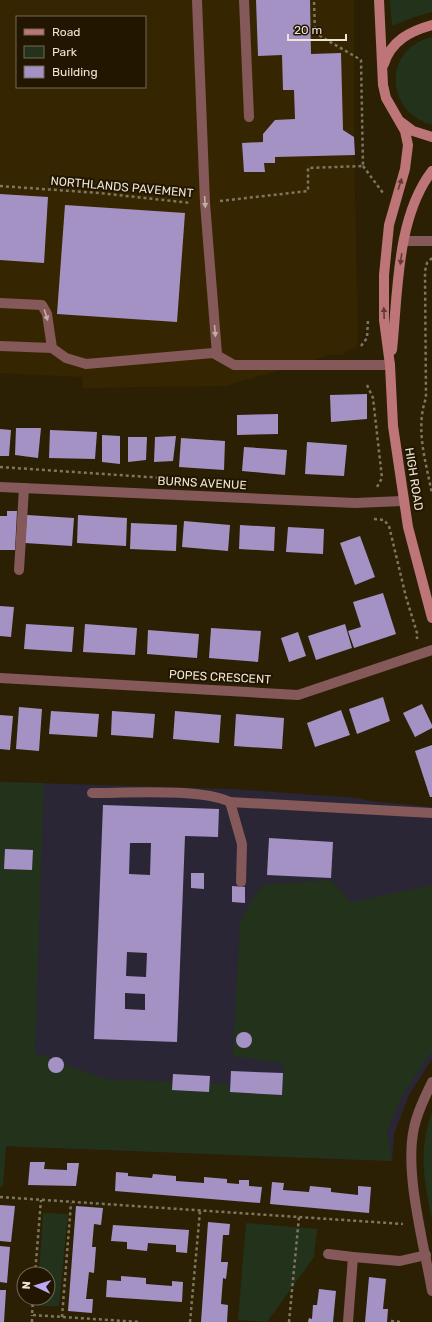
<svg xmlns="http://www.w3.org/2000/svg" width="432" height="1322" font-family="Rubik,sans-serif">
<rect width="100%" height="100%" fill="#2b2004"/>
<path fill="#352601" fill-rule="evenodd" d="M0,0H354V137L358,343L356,348L346,351L342,355H330L226,386L83,388L82,377L0,373ZM17,17H145V87H17Z"/>
<polygon fill="#2a2636" points="0,782 233,789 357,798 370,801 432,807 432,1059 409,1095 394,1134 392,1161 0,1146"/>
<g fill="#23321b">
<polygon points="390,0 432,0 432,12 414,17 392,26"/>
<path d="M432,37V125C385,112 382,49 432,37Z"/>
<polygon points="0,782 44,783 35,1053 105,1079 223,1084 282,1095 283,1063 233,1056 240,921 262,885 328,880 332,881 351,902 432,885 432,1052 427,1058 401,1098 387,1131 392,1161 6,1146 3,1187 0,1186"/>
<path d="M432,1111V1220C424,1178 418,1153 432,1111Z"/>
<polygon points="43,1213 68,1214 59,1306 37,1306 38,1298 48,1298 48,1274 39,1274"/>
<polygon points="246,1223 317,1229 314,1257 267,1322 238,1320"/>
</g>
<g fill="#a592c4" fill-rule="evenodd">
<polygon points="256,0 310,0 311,54 341,53 343,130 354,137 355,155 275,157 275,163 264,163 265,172 244,172 242,143 263,142 263,134 275,120 295,119 294,90 283,90 282,55 258,56"/>
<polygon points="0,194 48,197 44,263 0,260"/>
<polygon points="65,205 185,213 177,322 57,314"/>
<polygon points="367,394 367,419 331,422 330,395"/>
<polygon points="278,414 278,434 237,435 237,415"/>
<polygon points="16,428 41,428 38,458 15,455"/>
<polygon points="0,429 11,430 9,456 0,456"/>
<polygon points="50,430 97,432 95,459 49,458"/>
<polygon points="102,435 120,436 120,464 102,462"/>
<polygon points="176,436 173,461 154,462 155,437"/>
<polygon points="128,437 147,437 146,460 128,462"/>
<polygon points="181,438 225,441 224,470 179,467"/>
<polygon points="307,442 347,445 344,476 305,474"/>
<polygon points="244,447 287,450 285,475 242,471"/>
<polygon points="7,511 17,511 15,550 0,550 0,516 7,516"/>
<polygon points="27,515 74,518 72,546 25,543"/>
<polygon points="78,515 127,518 126,546 77,543"/>
<polygon points="184,521 230,525 228,551 182,547"/>
<polygon points="131,523 177,525 176,551 130,549"/>
<polygon points="240,525 275,527 274,551 239,549"/>
<polygon points="288,527 324,529 323,554 286,552"/>
<polygon points="360,536 375,577 355,585 340,543"/>
<polygon points="383,593 396,634 354,648 348,631 361,627 353,602"/>
<polygon points="0,606 14,607 11,637 0,636"/>
<polygon points="26,624 74,627 72,652 24,649"/>
<polygon points="85,624 137,628 135,655 83,652"/>
<polygon points="345,624 352,648 316,660 308,636"/>
<polygon points="211,628 261,631 258,662 209,658"/>
<polygon points="148,630 199,634 197,658 147,654"/>
<polygon points="298,632 306,656 289,662 281,638"/>
<polygon points="383,697 390,721 357,734 349,709"/>
<polygon points="422,704 432,725 432,728 415,737 403,713"/>
<polygon points="19,707 42,709 39,751 16,749"/>
<polygon points="341,710 350,735 315,747 307,723"/>
<polygon points="51,711 99,714 97,737 49,734"/>
<polygon points="112,711 155,714 153,738 111,735"/>
<polygon points="175,711 221,715 219,743 173,739"/>
<polygon points="236,714 284,718 282,749 234,746"/>
<polygon points="0,715 13,716 10,750 0,749"/>
<polygon points="432,745 432,797 430,797 415,751"/>
<path d="M103,805L219,809L218,837L185,836L177,1042L94,1039ZM130,843H151L150,875L129,874ZM127,952L147,953L146,977L126,976ZM125,993L145,994V1010L125,1009Z"/>
<polygon points="269,838 333,842 331,878 267,875"/>
<polygon points="5,849 33,850 32,870 4,869"/>
<polygon points="191,873 204,873 204,889 191,888"/>
<polygon points="232,886 245,887 245,903 232,902"/>
<circle cx="244" cy="1040" r="8"/>
<circle cx="56" cy="1065" r="8"/>
<polygon points="231,1071 283,1073 282,1095 230,1092"/>
<polygon points="173,1074 210,1076 209,1092 172,1090"/>
<polygon points="30,1162 45,1162 44,1169 67,1170 67,1163 79,1163 76,1186 28,1185"/>
<polygon points="116,1172 128,1173 128,1176 152,1178 153,1174 176,1176 176,1181 204,1183 204,1177 227,1179 227,1183 239,1184 239,1180 249,1180 249,1186 262,1187 260,1203 115,1191"/>
<polygon points="272,1182 284,1183 283,1190 309,1192 310,1186 331,1188 331,1192 358,1195 358,1186 371,1187 369,1213 270,1204"/>
<polygon points="0,1205 15,1206 11,1242 0,1241"/>
<polygon points="76,1206 103,1208 101,1225 94,1224 92,1247 96,1247 94,1273 89,1272 86,1299 93,1299 92,1313 68,1311"/>
<polygon points="208,1222 230,1224 229,1235 223,1235 221,1262 228,1262 226,1279 223,1278 221,1304 228,1305 227,1322 201,1322"/>
<polygon points="113,1225 189,1230 187,1253 176,1252 176,1245 148,1243 147,1251 127,1249 127,1242 111,1241"/>
<polygon points="0,1246 10,1247 7,1283 0,1282"/>
<polygon points="121,1276 146,1278 146,1284 172,1286 172,1281 183,1282 182,1302 106,1297 107,1280 121,1281"/>
<polygon points="369,1277 386,1279 383,1309 388,1309 387,1322 365,1322"/>
<polygon points="319,1289 336,1291 333,1322 308,1322 309,1318 312,1319 313,1305 317,1305"/>
<polygon points="0,1290 6,1290 4,1322 0,1322"/>
</g>
<g fill="none" stroke-linecap="round" stroke-linejoin="round">
<g stroke="#7f765f" stroke-width="2.5" stroke-dasharray="3 3" stroke-linecap="butt">
<polyline points="363,166 383,193"/>
<polyline points="0,186 99,193 191,203"/>
<polyline points="220,201 308,191 308,168 363,166 361,60 315,33 314,0"/>
<path d="M432,258L427,263L425,271L426,398C415,429 426,462 432,494"/>
<polyline points="361,346 367,338 368,320"/>
<polyline points="367,385 373,398 382,478 377,487"/>
<polyline points="0,467 163,478"/>
<polyline points="374,519 384,520 389,526 406,597 417,633 417,639"/>
<polyline points="0,1197 403,1224"/>
<polyline points="35,1274 41,1200"/>
<polyline points="33,1298 32,1315 140,1322"/>
<polyline points="62,1317 71,1203"/>
<polyline points="391,1321 401,1322"/>
<polyline points="32,1322 32,1315"/>
<polyline points="190,1322 200,1211"/>
<polyline points="289,1322 299,1217"/>
</g>
<g stroke="#855859" stroke-width="10">
<polyline points="244,0 249,117"/>
<polyline points="0,303 42,305 47,314 52,348 0,346"/>
<path d="M92,793C127,793 202,788 230,802L432,813"/>
<polyline points="230,802 242,844 241,882"/>
</g>
<g stroke="#855859" stroke-width="10">
<polyline points="197,0 205,203 217,354"/>
<polyline points="404,241 432,241"/>
<polyline points="52,348 66,358 86,364 213,353 234,365 390,365"/>
<polyline points="0,487 355,503 403,501"/>
<polyline points="19,570 24,488"/>
<polyline points="0,678 298,695 432,650"/>
<path d="M432,1082C425,1097 417,1112 414,1128C404,1173 424,1244 432,1291"/>
<polyline points="328,1254 353,1257"/>
<polyline points="348,1322 353,1257 400,1261 426,1255"/>
</g>
<g stroke="#be7578" stroke-width="10">
<polyline points="379,0 383,85 386,98 405,131 408,145 405,169 389,225 384,275 384,320 390,365 393,426 408,527 432,618"/>
<path d="M384,64C391,41 410,31 432,25"/>
<polyline points="401,122 413,131 432,137"/>
<path d="M392,350C398,293 396,218 432,171"/>
</g>
</g>
<defs><path id="oneway-solid" d="M-6-.8H1V-3.2L6.5 0L1 3.2V.8H-6Z"/></defs>
<g fill="#603c30">
<use href="#oneway-solid" transform="translate(400 184) rotate(-72)"/>
<use href="#oneway-solid" transform="translate(401 259) rotate(98)"/>
<use href="#oneway-solid" transform="translate(384 313) rotate(-92)"/>
</g>
<g fill="#c3ada3">
<use href="#oneway-solid" transform="translate(205 202) rotate(86)"/>
<use href="#oneway-solid" transform="translate(46 315) rotate(73)"/>
<use href="#oneway-solid" transform="translate(215 331) rotate(85)"/>
</g>
<g text-anchor="middle" stroke-width="4" stroke-linejoin="round" paint-order="stroke">
<g font-size="12" fill="#ede5d5" stroke="#221600">
<text transform="translate(122 187) rotate(5)" y="4">NORTHLANDS PAVEMENT</text>
<text transform="translate(414 479) rotate(81)" y="4">HIGH ROAD</text>
<text transform="translate(202 483) rotate(3)" y="4">BURNS AVENUE</text>
<text transform="translate(220 677) rotate(3)" y="4">POPES CRESCENT</text>
</g>
</g>
<rect x="16" y="16" width="130" height="72" fill="#221600" stroke="#736955"/>
<rect x="24" y="29" width="20" height="6" fill="#be7578" stroke="#736955"/>
<text x="52" y="36" font-size="12" fill="#ede5d5">Road</text>
<rect x="24" y="46" width="20" height="12" fill="#23321b" stroke="#736955"/>
<text x="52" y="56" font-size="12" fill="#ede5d5">Park</text>
<rect x="24" y="66" width="20" height="12" fill="#a592c4" stroke="#736955"/>
<text x="52" y="76" font-size="12" fill="#ede5d5">Building</text>
<g transform="translate(36 1286) rotate(274)"><circle r="19" fill="#221600" stroke="#736955"/>
<path d="M0-3L7 15L0 10L-7 15Z" fill="#bda9f5"/>
<text y="-6" font-size="11" font-weight="bold" text-anchor="middle" fill="#ede5d5">N</text>
</g>
<path d="M288 34v6h58v-6" fill="none" stroke="#ede5d5" stroke-width="2"/>
<text x="294" y="34" font-size="12" fill="#ede5d5" stroke="#221600" stroke-width="3" paint-order="stroke">20 m</text>
</svg>
